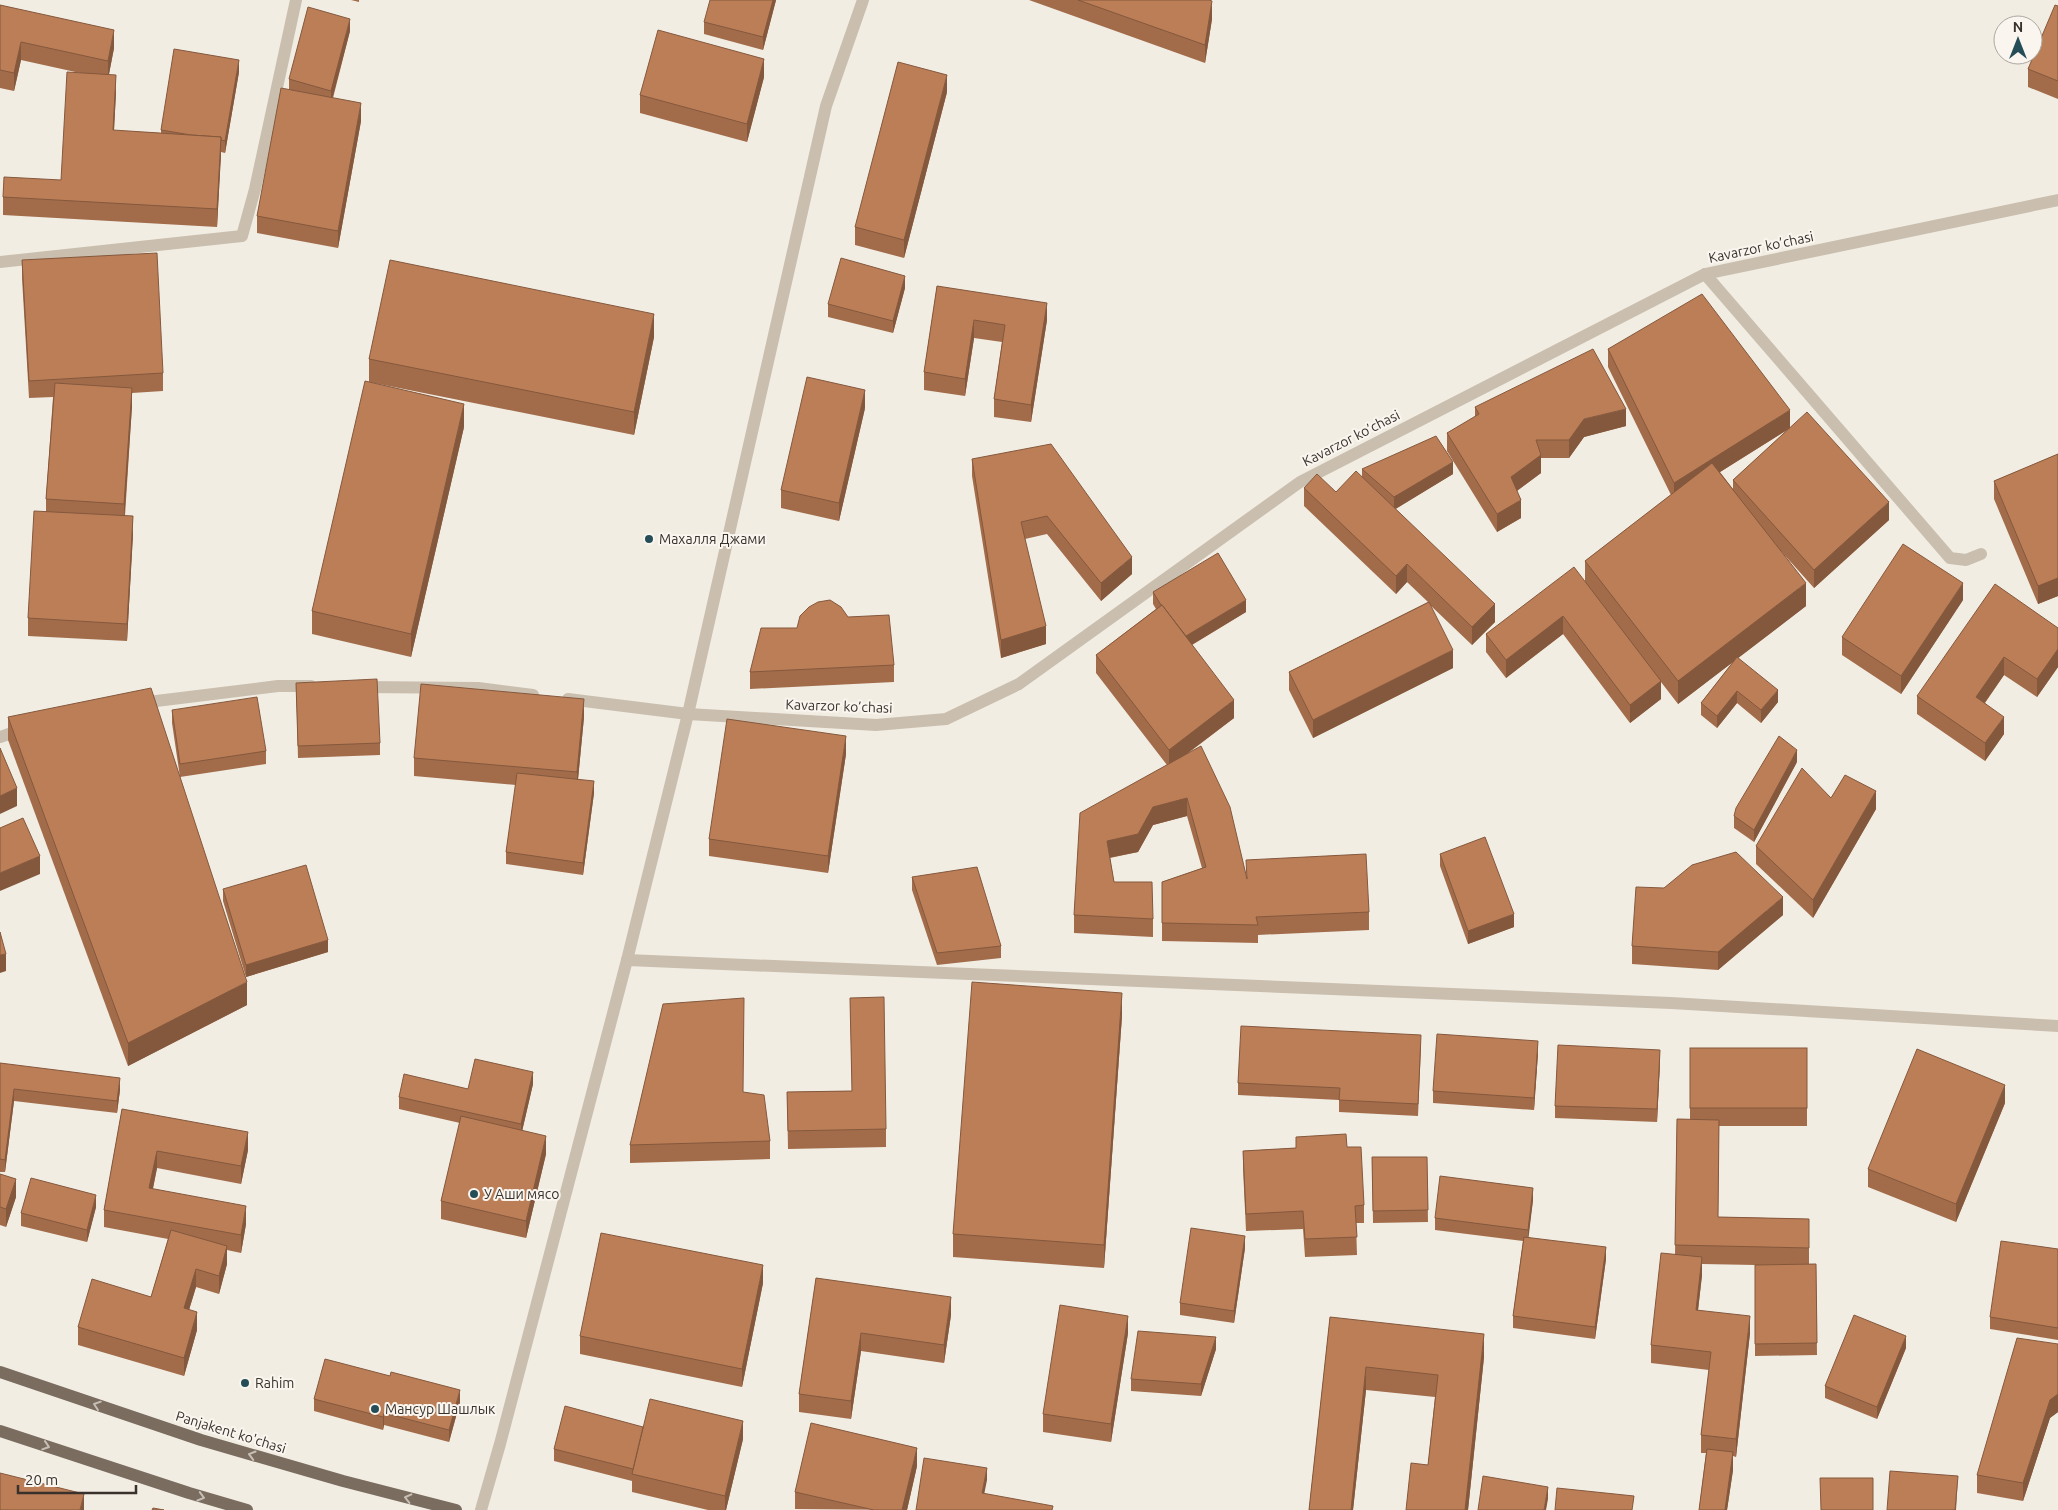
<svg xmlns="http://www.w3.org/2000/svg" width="2058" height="1510" font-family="Ubuntu,sans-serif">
<rect width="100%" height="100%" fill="#f2ede3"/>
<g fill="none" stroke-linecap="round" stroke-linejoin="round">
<g stroke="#cabfaf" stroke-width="12">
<polyline points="0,262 242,236 255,189 296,0"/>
<polyline points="1705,274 1950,558 1966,560 1981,554"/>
<polyline points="361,687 478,688 533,695"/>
<polyline points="568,699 688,714 876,725 946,719 1019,684 1300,482 1705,274 2058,200"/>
<polyline points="140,703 278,686 311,686"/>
<polyline points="0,737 23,729"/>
<polyline points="627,960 1671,1003 2058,1026"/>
</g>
<polyline stroke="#cabfaf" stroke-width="12" points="481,1510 500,1444 627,960 688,714 826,106 863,0"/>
<g stroke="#7a6c5f" stroke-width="12">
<polyline points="0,1372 201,1440 343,1481 456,1510"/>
<polyline points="0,1431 189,1493 247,1510"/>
</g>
</g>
<g fill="#a26c4b" fill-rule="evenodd">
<polygon points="351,0 359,0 359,2"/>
<polygon points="776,0 763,50 704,34 704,22"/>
<polygon points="1029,0 1209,0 1212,19 1205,63"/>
<polygon points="0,5 114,48 109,74 116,92 114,131 161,133 161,130 239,72 225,153 221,152 217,227 3,215 3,197 61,180 80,73 21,60 14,91 0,88"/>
<polygon points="2058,6 2058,99 2028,87 2028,69"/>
<polygon points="350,31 333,98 361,121 338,248 257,233 257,216 289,90 289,79"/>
<polygon points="764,77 747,142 640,113 640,95"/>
<polygon points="947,92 904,258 855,245 855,227"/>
<polygon points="22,260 163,373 163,391 132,393 132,406 125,516 133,534 127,641 28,636 28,618 46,512 46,499 53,397 29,398 22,278"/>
<polygon points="937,286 1047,320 1031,422 994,417 994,399 1002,342 974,338 965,396 924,390 924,372"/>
<polygon points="905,288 893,333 828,317 828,304"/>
<polygon points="654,337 634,435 369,382 369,359"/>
<path d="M1608,349L1790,428L1889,520L1814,588L1780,550L1806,606L1738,658L1778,702L1761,723L1737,703L1717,728L1701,715V703L1733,662L1678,704L1661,682V699L1630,723L1563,634L1506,678L1486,652V634L1585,582V561L1671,495L1608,367ZM1789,429L1733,480V489L1720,472Z"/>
<polygon points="1475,407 1626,426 1584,437 1569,458 1541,458 1541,473 1517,491 1521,518 1497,532 1447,451 1447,433 1475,417"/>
<polygon points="865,408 839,521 781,508 781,490"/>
<polygon points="464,427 411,657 312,634 312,611"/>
<polygon points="2058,454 2058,596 2038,604 1994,499 1994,481"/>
<polygon points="972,459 1132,574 1101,601 1047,534 1025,539 1046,644 1001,658 972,476"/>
<polygon points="1362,469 1453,474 1395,509 1495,622 1472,645 1429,604 1453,668 1313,738 1289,690 1289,672 1428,602 1407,582 1396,594 1304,506 1304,488 1336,492 1362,477"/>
<polygon points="1153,592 1246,612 1192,645 1234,718 1187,754 1246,877 1369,912 1369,930 1258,935 1258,943 1162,941 1162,882 1202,868 1187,816 1153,825 1138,852 1110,858 1114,882 1153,919 1153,937 1074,933 1074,915 1167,765 1096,673 1096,655 1156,609 1153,604"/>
<polygon points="1963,600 1901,694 1842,655 1842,637"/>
<polygon points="848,617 894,665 894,682 750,689 750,672 797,628"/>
<polygon points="2058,628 2058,667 2037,697 2004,675 1985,703 2004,734 1985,761 1917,714 1917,696"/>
<polygon points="296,683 380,743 380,755 298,758"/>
<polygon points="172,710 266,751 266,764 180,777 172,723"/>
<polygon points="8,717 247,1005 128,1066 8,740"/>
<polygon points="584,717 578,779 594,793 583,875 506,864 506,852 516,785 414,776 414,758"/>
<polygon points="846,754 828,873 709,856 709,839"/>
<polygon points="1797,762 1754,842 1734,828 1734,816"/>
<polygon points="1831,798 1876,809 1813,918 1756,864 1756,846"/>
<polygon points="1440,854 1514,927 1468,944 1440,866"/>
<polygon points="912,877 1001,946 1001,958 937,965 912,890"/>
<polygon points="1664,888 1783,915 1718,970 1632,964 1632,946"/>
<polygon points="223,889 328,952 246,977 223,901"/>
<polygon points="850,998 886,1129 886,1147 788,1149 787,1092 852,1091"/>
<polygon points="1122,1016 1104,1268 953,1257 953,1234"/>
<polygon points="1421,1047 1418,1116 1339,1112 1339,1100 1238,1095 1238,1083"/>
<polygon points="1690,1048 1807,1048 1807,1126 1719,1126 1718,1217 1809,1219 1809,1264 1816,1264 1817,1355 1755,1356 1755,1265 1702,1264 1702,1275 1698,1310 1750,1333 1736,1457 1733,1456 1733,1470 1727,1510 1699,1510 1706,1453 1701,1453 1701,1435 1709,1370 1651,1363 1651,1345 1675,1254 1677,1119 1690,1120"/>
<polygon points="1538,1053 1534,1110 1433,1103 1433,1091"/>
<polygon points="1660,1062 1657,1122 1555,1118 1555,1106"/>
<polygon points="0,1063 120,1090 117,1113 14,1101 5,1172 0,1172"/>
<polygon points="533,1084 522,1131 546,1154 526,1238 441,1219 441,1201 460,1123 399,1109 399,1097 468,1089"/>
<polygon points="743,1092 770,1141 770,1159 630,1163 630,1145"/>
<polygon points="2005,1103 1956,1222 1868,1187 1868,1169"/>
<polygon points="122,1109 248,1150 241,1184 157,1168 153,1189 246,1224 241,1253 227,1250 227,1264 219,1294 196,1287 189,1310 197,1330 184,1376 78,1345 78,1327 151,1297 168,1239 104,1227 104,1210"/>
<polygon points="1296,1137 1347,1147 1364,1205 1364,1223 1356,1223 1357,1255 1305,1257 1303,1229 1246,1231 1243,1168 1243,1151 1296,1148"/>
<polygon points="1372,1157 1427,1157 1428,1222 1373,1223"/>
<polygon points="0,1174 16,1197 6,1227 0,1225"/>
<polygon points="1533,1200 1528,1237 1606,1259 1595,1339 1513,1328 1513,1316 1523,1241 1435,1230 1435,1218"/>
<polygon points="96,1207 87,1242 21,1226 21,1213"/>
<polygon points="1245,1248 1234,1323 1180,1315 1180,1303"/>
<polygon points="2058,1249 2058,1340 1990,1329 1990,1317"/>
<polygon points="816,1278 951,1315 944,1363 861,1351 851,1419 799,1412 799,1394"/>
<polygon points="763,1283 742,1387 580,1354 580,1336"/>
<polygon points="1330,1317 1484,1357 1468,1510 1406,1510 1428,1465 1435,1397 1366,1390 1353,1510 1309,1510"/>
<polygon points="1128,1333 1111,1442 1043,1432 1043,1414"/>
<polygon points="2058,1344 2058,1412 2050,1418 2023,1501 1977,1493 1977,1475"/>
<polygon points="1906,1348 1877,1419 1825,1398 1825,1386"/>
<polygon points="1216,1349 1201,1396 1131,1391 1131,1379"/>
<polygon points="390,1376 460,1402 449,1442 384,1425 383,1430 314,1411 314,1399"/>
<polygon points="643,1427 743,1439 726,1510 708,1510 632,1492 632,1481 554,1461 554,1449"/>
<polygon points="917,1466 907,1510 795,1509 795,1492"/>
</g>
<g fill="#84583d">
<polygon points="773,0 776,0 763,50 763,37"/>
<polygon points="1212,1 1212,19 1205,63 1205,45"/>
<polygon points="350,19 350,31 331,103 331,91"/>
<polygon points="114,30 114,48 108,79 108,61"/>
<polygon points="21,42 21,60 14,91 14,73"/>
<polygon points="764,59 764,77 747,142 747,124"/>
<polygon points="239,60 239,72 225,153 225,141"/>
<polygon points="116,75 116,92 113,148 113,130"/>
<polygon points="947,75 947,92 904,258 904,240"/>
<polygon points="361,103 361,121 338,248 338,231"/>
<polygon points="221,137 221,155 217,227 217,209"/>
<polygon points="905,276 905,288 893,333 893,321"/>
<polygon points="1047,303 1047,320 1031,422 1031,405"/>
<polygon points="654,314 654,337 634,435 634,412"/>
<polygon points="974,320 974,338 965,396 965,379"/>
<polygon points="132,388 132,406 124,522 124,504"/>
<polygon points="865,390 865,408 839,521 839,503"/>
<polygon points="464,404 464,427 411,657 411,634"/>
<polygon points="1626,409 1626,426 1584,437 1569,458 1569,440 1584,419"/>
<polygon points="1790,410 1790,428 1674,501 1674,483"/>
<polygon points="1541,455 1541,473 1511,495 1511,477"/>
<polygon points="1453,462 1453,474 1394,510 1394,497"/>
<polygon points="1521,500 1521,518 1497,532 1497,514"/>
<polygon points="1889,502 1889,520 1814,588 1814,570"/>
<polygon points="133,516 133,534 127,641 127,624"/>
<polygon points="1132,557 1132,574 1101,601 1101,583"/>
<polygon points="1407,564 1407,582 1396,594 1396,576"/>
<polygon points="2058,578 2058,596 2038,604 2038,586"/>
<polygon points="1806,583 1806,606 1678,704 1678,681"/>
<polygon points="1963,583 1963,600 1901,694 1901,676"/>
<polygon points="1246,600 1246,612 1183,650 1183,638"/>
<polygon points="1495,604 1495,622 1472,645 1472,627"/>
<polygon points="1563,616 1563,634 1506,678 1506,660"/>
<polygon points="1046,626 1046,644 1001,658 1001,640"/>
<polygon points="2058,649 2058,667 2037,697 2037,679"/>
<polygon points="1453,650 1453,668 1313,738 1313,720"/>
<polygon points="2004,657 2004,675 1976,715 1976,697"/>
<polygon points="1661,681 1661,699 1630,723 1630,705"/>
<polygon points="1778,690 1778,702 1761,723 1761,710"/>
<polygon points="1737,691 1737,703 1717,728 1717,716"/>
<polygon points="584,699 584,717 577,790 577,772"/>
<polygon points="1234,700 1234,718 1169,767 1169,750"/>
<polygon points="2004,717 2004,734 1985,761 1985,743"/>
<polygon points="846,736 846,754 828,873 828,856"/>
<polygon points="1797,750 1797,762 1754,842 1754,830"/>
<polygon points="594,781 594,793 583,875 583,863"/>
<polygon points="17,788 17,806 0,814 0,796"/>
<polygon points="1876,791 1876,809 1813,918 1813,900"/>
<polygon points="1187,798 1187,816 1153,825 1138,852 1107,858 1107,841 1153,807"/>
<polygon points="40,856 40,874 0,891 0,873"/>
<polygon points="1783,897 1783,915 1718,970 1718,952"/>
<polygon points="1514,914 1514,927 1468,944 1468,931"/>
<polygon points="328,940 328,952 246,977 246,965"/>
<polygon points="6,954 6,971 0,973 0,955"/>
<polygon points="247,982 247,1005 128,1066 128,1043"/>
<polygon points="1122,993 1122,1016 1104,1268 1104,1245"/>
<polygon points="1538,1041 1538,1053 1534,1110 1534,1098"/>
<polygon points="1660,1050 1660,1062 1657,1122 1657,1109"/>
<polygon points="533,1072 533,1084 521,1136 521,1124"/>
<polygon points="120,1078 120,1090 117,1113 117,1101"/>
<polygon points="2005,1085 2005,1103 1956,1222 1956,1204"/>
<polygon points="14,1089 14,1101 5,1172 5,1160"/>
<polygon points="248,1132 248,1150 241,1184 241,1166"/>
<polygon points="546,1136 546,1154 526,1238 526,1221"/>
<polygon points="157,1151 157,1168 149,1206 149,1188"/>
<polygon points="16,1179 16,1197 6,1227 6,1209"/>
<polygon points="1533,1188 1533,1200 1528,1242 1528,1230"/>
<polygon points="96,1195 96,1207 87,1242 87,1230"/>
<polygon points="246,1206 246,1224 241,1253 241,1235"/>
<polygon points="1245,1236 1245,1248 1234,1323 1234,1311"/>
<polygon points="227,1246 227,1264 219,1294 219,1276"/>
<polygon points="1606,1247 1606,1259 1595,1339 1595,1327"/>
<polygon points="1702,1257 1702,1275 1696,1328 1696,1310"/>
<polygon points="763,1265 763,1283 742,1387 742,1369"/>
<polygon points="196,1269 196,1287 184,1326 184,1308"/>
<polygon points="951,1297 951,1315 944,1363 944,1345"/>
<polygon points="197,1312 197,1330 184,1376 184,1358"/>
<polygon points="1128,1316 1128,1333 1111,1442 1111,1424"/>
<polygon points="1750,1316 1750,1333 1736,1457 1736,1439"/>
<polygon points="861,1333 861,1351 851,1419 851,1401"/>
<polygon points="1484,1334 1484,1357 1468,1510 1465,1510"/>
<polygon points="1906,1336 1906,1348 1877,1419 1877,1407"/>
<polygon points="1216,1337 1216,1349 1201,1396 1201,1384"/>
<polygon points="1366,1367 1366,1390 1353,1510 1351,1510"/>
<polygon points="460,1390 460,1402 449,1442 449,1430"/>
<polygon points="2058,1394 2058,1412 2050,1418 2023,1501 2023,1483 2050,1400"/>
<polygon points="384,1413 384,1425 383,1430 383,1417"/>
<polygon points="743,1421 743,1439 726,1510 725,1510 725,1496"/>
<polygon points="917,1448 917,1466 907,1510 902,1510"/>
<polygon points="1733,1452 1733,1470 1727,1510 1725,1510"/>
<polygon points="987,1468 987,1480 982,1505 982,1493"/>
<polygon points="1958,1476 1956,1510 1955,1510"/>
<polygon points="1548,1487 1548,1499 1546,1510 1544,1510"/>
<polygon points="84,1494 84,1510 80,1510"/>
</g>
<g fill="#bc7e57" stroke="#84583d">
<polygon points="710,0 773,0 763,37 704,22"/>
<polygon points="1078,0 1209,0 1212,1 1205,45"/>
<polygon points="0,5 114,30 108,61 21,42 14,73 0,70"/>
<polygon points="2055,5 2058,6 2058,81 2028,69"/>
<polygon points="308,7 350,19 331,91 289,79"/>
<polygon points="658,30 764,59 747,124 640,95"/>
<polygon points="174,49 239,60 225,141 221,140 221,137 191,135 161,130"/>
<polygon points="898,62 947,75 904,240 855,227"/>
<polygon points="67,72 116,75 113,130 221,137 217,209 3,197 4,177 61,180"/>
<polygon points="281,88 361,103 338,231 257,216"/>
<polygon points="157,253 163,373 29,381 22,260"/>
<polygon points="841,258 905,276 893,321 828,304"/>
<polygon points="390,260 654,314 634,412 369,359"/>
<polygon points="937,286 1047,303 1031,405 994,399 1005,325 974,320 965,379 924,372"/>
<polygon points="1702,294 1790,410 1674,483 1608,349"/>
<polygon points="1593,349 1626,409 1584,419 1569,440 1536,440 1541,455 1511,477 1521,500 1497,514 1447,433 1479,414 1475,407"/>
<polygon points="807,377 865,390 839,503 781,490"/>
<polygon points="365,381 464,404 411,634 312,611"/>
<polygon points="55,383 132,388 124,504 46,499"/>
<polygon points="1807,412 1889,502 1814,570 1733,480"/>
<polygon points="1436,436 1453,462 1394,497 1362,469"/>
<polygon points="1051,444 1132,557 1101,583 1047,516 1021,522 1046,626 1001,640 972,459"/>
<polygon points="2058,454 2058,578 2038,586 1994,481"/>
<polygon points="1712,463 1806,583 1678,681 1585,561"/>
<polygon points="1356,471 1495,604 1472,627 1407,564 1396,576 1304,488 1317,474 1336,492"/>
<polygon points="34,511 133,516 127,624 28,618"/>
<polygon points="1903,544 1963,583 1901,676 1842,637"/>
<polygon points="1218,553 1246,600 1186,636 1162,605 1161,605 1153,592"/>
<polygon points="1574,567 1661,681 1630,705 1563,616 1506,660 1486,634"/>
<polygon points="1995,584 2058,628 2058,649 2037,679 2004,657 1976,697 2004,717 1985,743 1917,696"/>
<polygon points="830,600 841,607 848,617 889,615 894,665 750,672 761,628 797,628 800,616 809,607 818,602"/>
<polygon points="1429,602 1453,650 1313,720 1289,672"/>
<polygon points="1162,605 1234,700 1169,750 1096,655"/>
<polygon points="1737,657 1778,690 1761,710 1737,691 1717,716 1701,703"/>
<polygon points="377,679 380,743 298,746 296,683"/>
<polygon points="421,684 584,699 577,772 414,758"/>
<polygon points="151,688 247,982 128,1043 8,717"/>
<polygon points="257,697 266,751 180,764 172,710"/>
<polygon points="727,719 846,736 828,856 709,839"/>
<polygon points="1779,736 1797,750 1754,830 1734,816 1736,808"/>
<polygon points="1201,746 1230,807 1247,879 1246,860 1366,854 1369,912 1256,917 1258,925 1162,923 1162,882 1206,867 1187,798 1153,807 1138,834 1107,841 1114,882 1152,882 1153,919 1074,915 1080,813"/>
<polygon points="0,748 17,788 0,796"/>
<polygon points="1802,768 1831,798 1845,775 1876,791 1813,900 1756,846"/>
<polygon points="517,773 594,781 583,863 506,852"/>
<polygon points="23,818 40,856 0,873 0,828"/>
<polygon points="1485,837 1514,914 1468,931 1440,854"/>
<polygon points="1736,852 1783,897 1718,952 1632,946 1636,887 1664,888 1692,865"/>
<polygon points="306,865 328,940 246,965 223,889"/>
<polygon points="977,867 1001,946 937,953 912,877"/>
<polygon points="0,932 6,954 0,955"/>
<polygon points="972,982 1122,993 1104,1245 953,1234"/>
<polygon points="884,997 886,1129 788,1131 787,1092 852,1091 850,998"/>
<polygon points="744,998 743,1092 764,1095 770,1141 630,1145 663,1004"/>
<polygon points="1241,1026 1421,1035 1418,1104 1339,1100 1340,1088 1238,1083"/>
<polygon points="1437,1034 1538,1041 1534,1098 1433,1091"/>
<polygon points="1558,1045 1660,1050 1657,1109 1555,1106"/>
<rect x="1690" y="1048" width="117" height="60"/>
<polygon points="1917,1049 2005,1085 1956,1204 1868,1169"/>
<polygon points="475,1059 533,1072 521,1124 399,1097 404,1074 468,1089"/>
<polygon points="0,1063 120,1078 117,1101 14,1089 5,1160 0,1159"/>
<polygon points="122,1109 248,1132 241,1166 157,1151 149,1188 246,1206 241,1235 104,1210"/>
<polygon points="461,1116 546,1136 526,1221 441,1201"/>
<polygon points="1677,1119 1719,1120 1718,1217 1809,1219 1809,1248 1675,1245"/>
<polygon points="1346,1134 1347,1147 1361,1147 1364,1205 1355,1206 1357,1237 1305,1239 1303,1211 1246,1214 1243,1151 1296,1148 1296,1137"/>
<polygon points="1372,1157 1427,1157 1428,1210 1373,1211"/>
<polygon points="0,1174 16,1179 6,1209 0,1207"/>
<polygon points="1440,1176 1533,1188 1528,1230 1435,1218"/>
<polygon points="31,1178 96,1195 87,1230 21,1213"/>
<polygon points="1191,1228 1245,1236 1234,1311 1180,1303"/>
<polygon points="171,1230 227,1246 219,1276 196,1269 184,1308 197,1312 184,1358 78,1327 92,1279 151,1297"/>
<polygon points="601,1233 763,1265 742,1369 580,1336"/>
<polygon points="1524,1237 1606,1247 1595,1327 1513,1316"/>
<polygon points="2001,1241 2058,1249 2058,1328 1990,1317"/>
<polygon points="1661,1253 1702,1257 1696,1310 1750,1316 1736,1439 1701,1435 1711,1352 1651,1345"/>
<polygon points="1816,1264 1817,1343 1755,1344 1755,1265"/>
<polygon points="816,1278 951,1297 944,1345 861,1333 851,1401 799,1394"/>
<polygon points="1060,1305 1128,1316 1111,1424 1043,1414"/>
<polygon points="1854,1315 1906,1336 1877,1407 1825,1386"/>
<polygon points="1330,1317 1484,1334 1465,1510 1406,1510 1411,1463 1428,1465 1438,1375 1366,1367 1351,1510 1309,1510"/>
<polygon points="1138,1331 1216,1337 1201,1384 1131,1379"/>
<polygon points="2017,1338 2058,1344 2058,1394 2050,1400 2023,1483 1977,1475"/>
<polygon points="325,1359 390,1376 391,1372 460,1390 449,1430 384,1413 383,1417 314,1399"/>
<polygon points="650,1399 743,1421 725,1496 632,1474"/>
<polygon points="565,1406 643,1427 633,1469 554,1449"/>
<polygon points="811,1423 917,1448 902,1510 874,1510 795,1492"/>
<polygon points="1707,1449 1733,1452 1725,1510 1699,1510"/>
<polygon points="924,1458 987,1468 982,1493 1053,1506 1052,1510 916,1510"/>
<polygon points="1890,1471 1958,1476 1955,1510 1887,1510"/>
<polygon points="0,1473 84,1494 80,1510 0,1510"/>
<polygon points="1483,1476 1548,1487 1544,1510 1478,1510"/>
<polygon points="1820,1478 1873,1478 1873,1510 1821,1510"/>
<polygon points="1557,1488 1634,1496 1632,1510 1555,1510"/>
<polygon points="153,1508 164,1510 152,1510"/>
</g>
<defs><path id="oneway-chevron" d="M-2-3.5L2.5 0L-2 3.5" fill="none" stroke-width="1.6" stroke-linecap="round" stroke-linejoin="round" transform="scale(1.25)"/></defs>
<g stroke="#c7bfb5">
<use href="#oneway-chevron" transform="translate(97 1405) rotate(-161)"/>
<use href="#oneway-chevron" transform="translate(46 1446) rotate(18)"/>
<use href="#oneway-chevron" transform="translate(252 1455) rotate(-164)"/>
<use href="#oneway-chevron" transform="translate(201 1497) rotate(16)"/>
<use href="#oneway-chevron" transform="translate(408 1498) rotate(-166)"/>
</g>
<g fill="#254d58" stroke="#faf6ef" stroke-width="2">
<circle cx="649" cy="539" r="5"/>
<circle cx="474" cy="1194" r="5"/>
<circle cx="245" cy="1383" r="5"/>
<circle cx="375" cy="1409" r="5"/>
</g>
<g text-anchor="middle" stroke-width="4" stroke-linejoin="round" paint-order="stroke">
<g font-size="14" fill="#39322c" stroke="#faf6ef">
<text transform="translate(1761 247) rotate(-12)" y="5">Kavarzor ko’chasi</text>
<text transform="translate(1351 438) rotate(-27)" y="5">Kavarzor ko’chasi</text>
<text transform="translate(839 706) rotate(2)" y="5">Kavarzor ko’chasi</text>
<text transform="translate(231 1432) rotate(17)" y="5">Panjakent ko'chasi</text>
</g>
<g font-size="14" fill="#39322c" stroke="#faf6ef" text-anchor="start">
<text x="659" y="544">Махалля Джами</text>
<text x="484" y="1199">У Аши мясо</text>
<text x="255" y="1388">Rahim</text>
<text x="385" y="1414">Мансур Шашлык</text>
</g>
</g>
<g transform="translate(2018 40)"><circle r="24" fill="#faf6ef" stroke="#ada8a1"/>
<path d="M0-4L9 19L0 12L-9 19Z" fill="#254d58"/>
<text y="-8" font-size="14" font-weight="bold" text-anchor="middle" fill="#39322c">N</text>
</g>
<path d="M18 1485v8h118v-8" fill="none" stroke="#39322c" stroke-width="2.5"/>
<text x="25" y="1485" font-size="15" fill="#39322c" stroke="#faf6ef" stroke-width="4" paint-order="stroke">20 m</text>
</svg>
